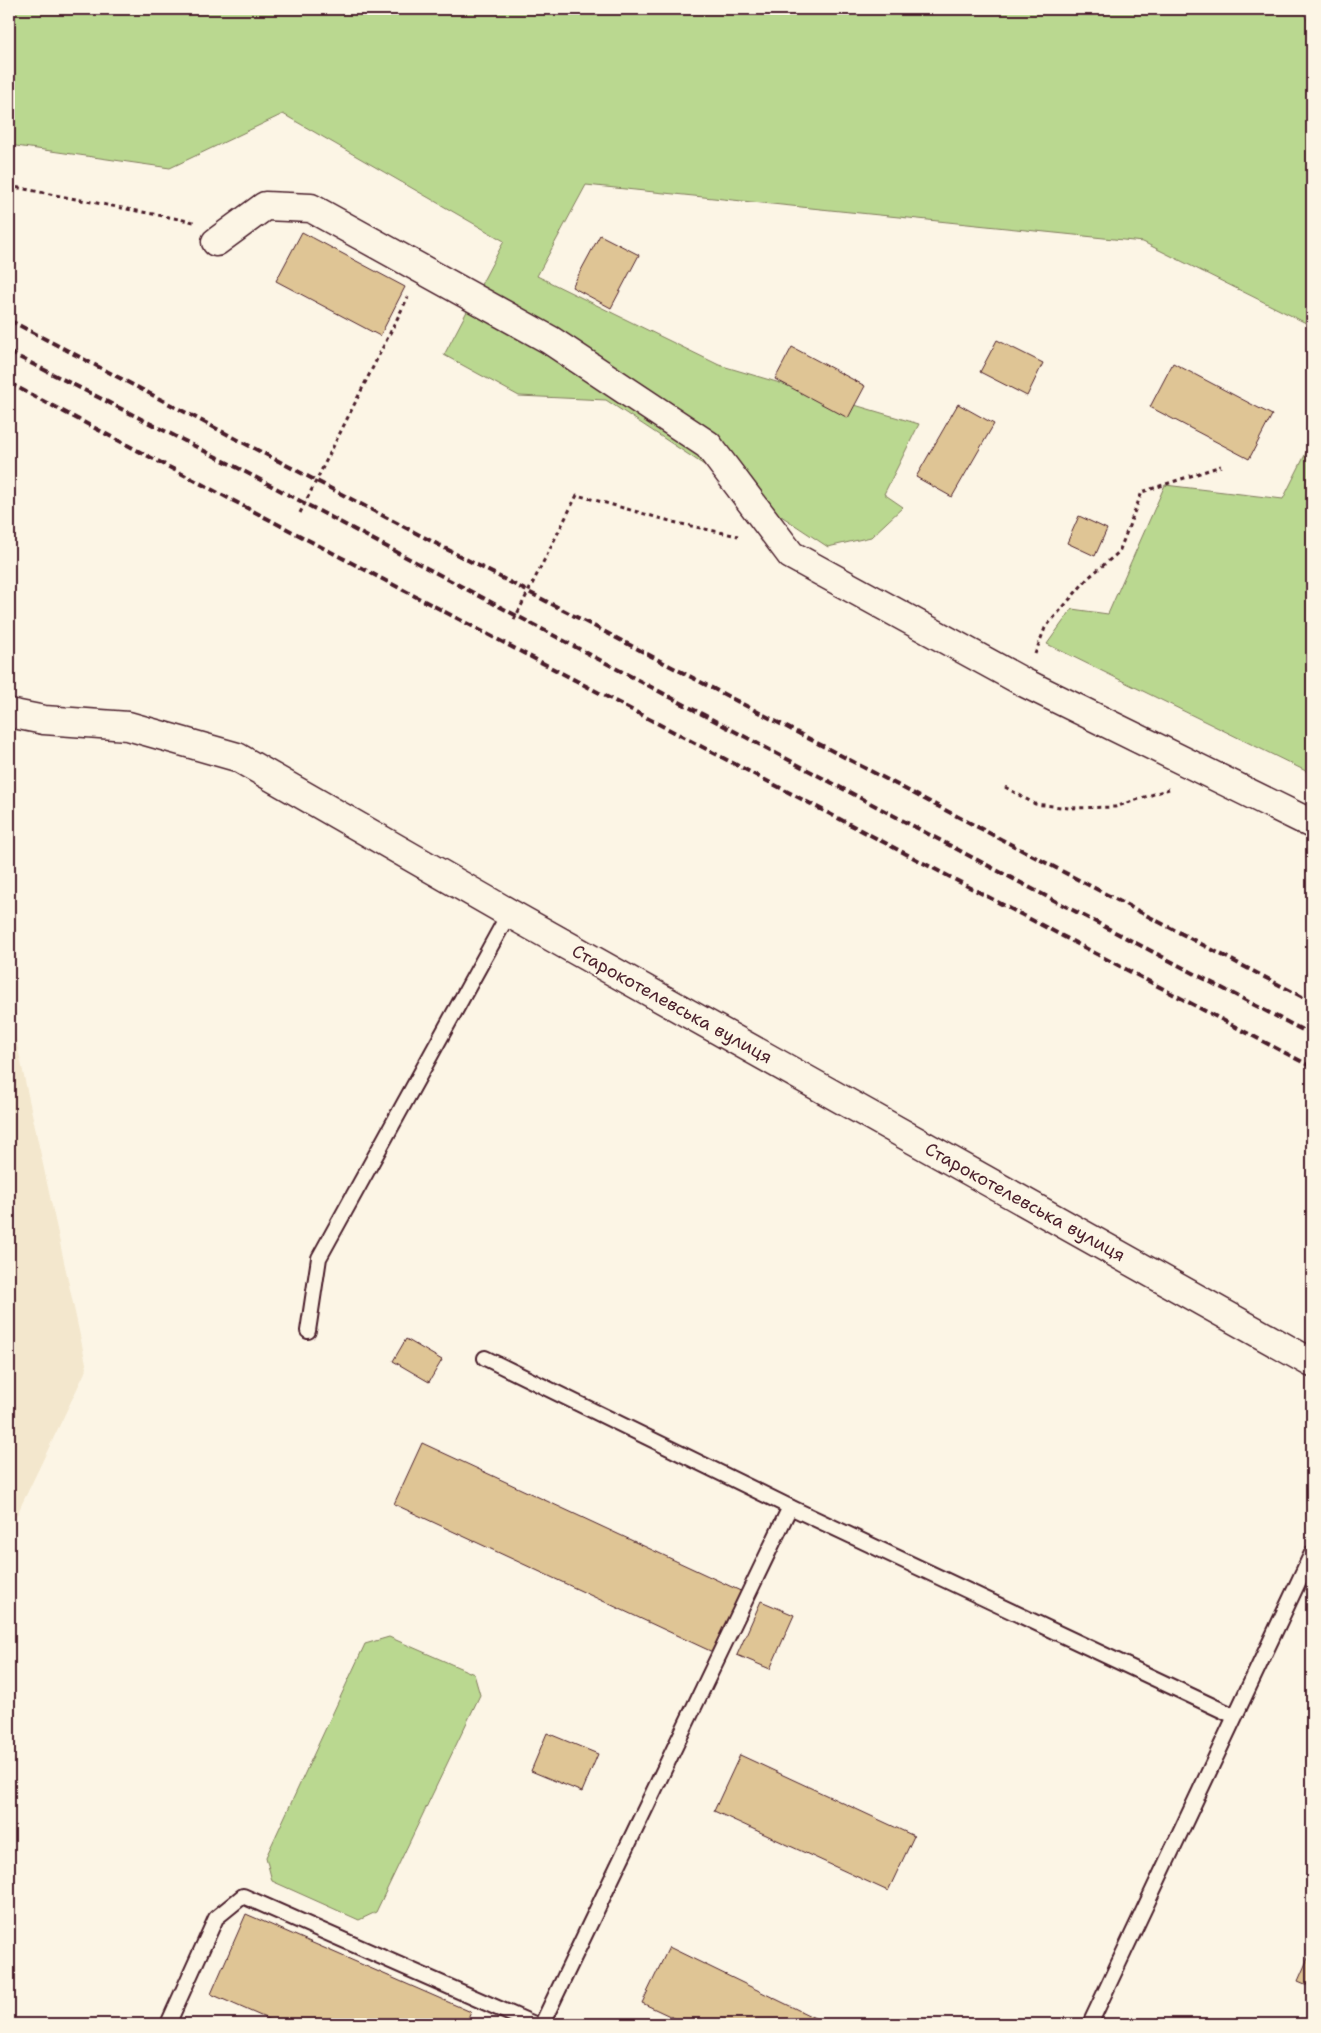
<svg xmlns="http://www.w3.org/2000/svg" width="1321" height="2033" font-family="'Shantell Sans',sans-serif">
<rect width="100%" height="100%" fill="#fcf5e5"/>
<filter id="ink" filterUnits="userSpaceOnUse"><feTurbulence type="fractalNoise" baseFrequency=".02" numOctaves="2"/><feDisplacementMap in="SourceGraphic" scale="10" xChannelSelector="R" yChannelSelector="G"/><feConvolveMatrix kernelMatrix="1 2 1 2 8 2 1 2 1" color-interpolation-filters="sRGB"/></filter>
<g filter="url(#ink)">
<polygon fill="#f3e7cd" points="9,1007 87,1368 9,1531"/>
<g fill="#bad890" stroke="#827c5e">
<polygon points="9,9 1301,9 1312,29 1312,326 1143,242 586,185 537,276 719,365 919,424 884,494 903,507 871,537 828,547 606,400 519,396 444,355 504,241 283,114 170,168 9,145"/>
<polygon points="1312,441 1312,774 1047,644 1072,609 1108,614 1165,485 1283,499"/>
<polygon points="389,1637 474,1674 480,1695 376,1912 359,1920 272,1881 266,1857 365,1644"/>
</g>
<g fill="#dfc595" stroke="#4a1f2b">
<polygon points="302,232 405,287 380,336 276,281"/>
<polygon points="600,235 639,255 611,308 572,287"/>
<polygon points="997,340 1043,363 1027,396 980,372"/>
<polygon points="792,347 865,386 848,418 775,379"/>
<polygon points="1173,363 1272,415 1249,459 1150,407"/>
<polygon points="958,404 994,424 952,497 916,477"/>
<polygon points="1079,516 1107,529 1095,556 1067,543"/>
<polygon points="406,1339 442,1360 429,1382 393,1361"/>
<polygon points="422,1443 747,1594 719,1655 394,1504"/>
<polygon points="761,1601 794,1615 770,1669 737,1655"/>
<polygon points="547,1733 598,1754 582,1792 531,1771"/>
<polygon points="740,1755 914,1836 888,1891 714,1811"/>
<polygon points="246,1914 471,2012 466,2024 279,2024 211,1994"/>
<polygon points="669,1947 827,2024 687,2024 642,2003"/>
<polygon points="1312,1949 1312,1987 1298,1981"/>
</g>
<g fill="none" stroke-linecap="round" stroke-linejoin="round">
<defs>
<g id="lane">
<polyline points="308,1331 319,1258 509,913"/>
<polyline points="485,1358 790,1507 1234,1716"/>
<polyline points="168,2024 216,1918 243,1896 534,2024"/>
<polyline points="542,2024 790,1507"/>
<polyline points="1090,2024 1312,1553"/>
</g>
<g id="street">
<polyline points="216,242 265,206 311,208 550,340 708,445 791,555 1025,683 1312,824"/>
<polyline points="9,713 44,720 128,726 237,757 509,913 1312,1363"/>
</g>
</defs>
<use href="#lane" stroke="#4a1f2b" stroke-width="18"/>
<use href="#street" stroke="#4a1f2b" stroke-width="31"/>
<g stroke="#4a1f2b" stroke-width="3" stroke-dasharray="4 4" stroke-linecap="butt">
<polyline points="9,186 194,222"/>
<polyline points="300,513 408,297"/>
<polyline points="514,620 577,495 677,523 738,536"/>
<polyline points="1035,654 1045,628 1088,578 1119,552 1142,492 1221,466"/>
<polyline points="1005,787 1035,804 1069,808 1115,807 1169,789"/>
</g>
<use href="#lane" stroke="#fcf5e5" stroke-width="14"/>
<use href="#street" stroke="#fcf5e5" stroke-width="28"/>
<g stroke="#4a1f2b" stroke-width="4" stroke-dasharray="8 4" stroke-linecap="butt">
<polyline points="9,320 1312,1002"/>
<polyline points="9,352 238,468 1000,872 1312,1035"/>
<polyline points="9,383 1312,1067"/>
</g>
</g>
</g>
<g text-anchor="middle" stroke-width="4" stroke-linejoin="round" paint-order="stroke">
<g font-size="18" fill="#4a1f2b" stroke="#fcf5e5">
<text transform="translate(672 1004) rotate(29)" y="6">Старокотелевська вулиця</text>
<text transform="translate(1025 1202) rotate(29)" y="6">Старокотелевська вулиця</text>
</g>
</g>
<rect width="1321" height="2033" fill="none" stroke="#fcf5e5" stroke-width="30"/>
<rect x="15" y="15" width="1291" height="2003" fill="none" stroke="#4a1f2b" stroke-width="2" filter="url(#ink)"/>
</svg>
